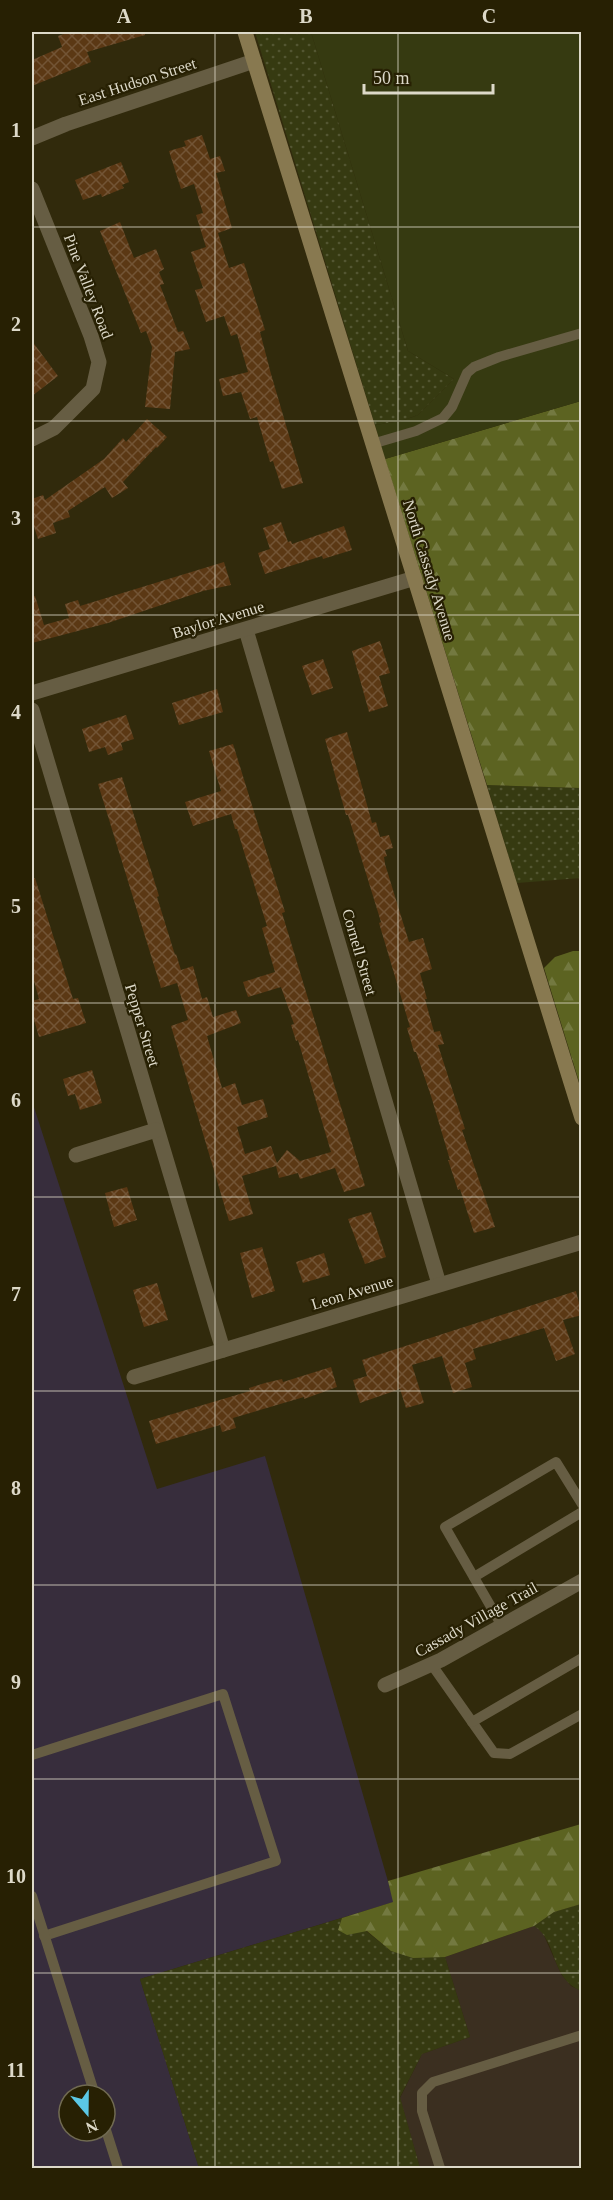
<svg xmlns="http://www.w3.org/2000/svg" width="613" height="2200" font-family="'Times New Roman',serif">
<defs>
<pattern id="grass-dots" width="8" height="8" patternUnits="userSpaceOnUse" patternTransform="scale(1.5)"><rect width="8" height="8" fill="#363a11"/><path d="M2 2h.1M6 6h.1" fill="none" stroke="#535632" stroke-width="1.8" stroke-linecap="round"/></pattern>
<pattern id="forest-firs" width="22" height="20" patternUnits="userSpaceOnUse" patternTransform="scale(1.5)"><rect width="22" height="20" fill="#5c6321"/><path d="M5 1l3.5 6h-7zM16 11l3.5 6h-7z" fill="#737940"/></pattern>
<pattern id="building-cross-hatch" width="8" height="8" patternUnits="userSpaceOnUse" patternTransform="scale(1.5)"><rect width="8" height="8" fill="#5b3814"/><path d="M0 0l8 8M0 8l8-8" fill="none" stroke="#725435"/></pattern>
</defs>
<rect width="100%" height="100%" fill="#312a0c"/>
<polygon fill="#3b2f20" points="534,1926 542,1931 561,1974 571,1986 581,1991 581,2168 420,2168 400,2098 422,2054 470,2037 445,1957"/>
<path fill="#372d3c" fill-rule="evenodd" d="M32,1101L157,1489L265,1456L394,1902L140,1979L199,2168H32ZM69,2095H105V2131H69Z"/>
<g fill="url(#grass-dots)">
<polygon points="255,32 311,32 408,351 454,379 418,415 401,421 375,425"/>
<polygon points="487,785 581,788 581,878 517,883"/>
<path d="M581,1904V1991C550,1978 558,1941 534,1926L554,1912Z"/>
<polygon points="342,1918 338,1930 366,1931 391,1951 413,1957 445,1957 470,2037 422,2054 400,2097 420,2168 199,2168 140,1979"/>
</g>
<g fill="url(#forest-firs)">
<polygon points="581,401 581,788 487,785 385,459"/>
<polygon points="573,951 581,951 581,1088 544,968 555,957"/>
<polygon points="581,1824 581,1904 554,1912 534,1926 445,1957 413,1958 391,1951 367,1931 347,1935 338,1930 342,1918 393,1902 388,1881"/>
</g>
<polygon fill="#363a11" points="311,32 581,32 581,401 385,459 375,425 401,421 418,415 454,379 408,351"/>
<g fill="url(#building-cross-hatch)">
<polygon points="70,32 145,32 145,35 87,52 91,62 32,86 32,60 62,47 58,36"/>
<polygon points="202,135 210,159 220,156 225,171 216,173 232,228 218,233 229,268 244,263 265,330 260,332 271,374 303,483 282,489 273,461 270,462 257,417 250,419 241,392 223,396 219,379 248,372 237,334 231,336 224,316 206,322 195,290 203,288 191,252 206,247 196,215 203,213 194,184 181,189 169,151 186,146 184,141"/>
<polygon points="121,162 129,182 122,185 124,188 102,197 101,194 83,200 75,180"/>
<polygon points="120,222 134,258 156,249 164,269 159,272 164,284 160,285 178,332 183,331 190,349 175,352 170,409 145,407 152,347 146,331 141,333 100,231"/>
<polygon points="32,341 58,376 32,396"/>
<polygon points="147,419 167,437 157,448 156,447 123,482 128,488 112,498 105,487 97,492 68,511 70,517 53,523 56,533 38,539 32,521 32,499 43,495 45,500 104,459 123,438 126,442"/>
<polygon points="281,522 288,542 291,541 292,544 344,526 352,550 323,559 322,556 265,574 258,553 270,549 263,528"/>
<polygon points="224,562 231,585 203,591 108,623 32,643 32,596 35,596 44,625 69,618 65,604 78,600 80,606"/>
<polygon points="380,641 390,673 379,676 388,706 369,712 352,651"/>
<polygon points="323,659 333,688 312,695 302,666"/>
<polygon points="217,689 223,712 179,725 172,703"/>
<polygon points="126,715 134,739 121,743 123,750 108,755 105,747 89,752 82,729"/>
<polygon points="347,732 372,823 376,822 380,837 389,835 393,848 385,850 387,856 384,857 385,864 409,942 423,938 432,969 420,973 427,999 425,999 434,1032 440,1031 444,1044 438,1045 465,1129 462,1130 495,1227 474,1233 460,1189 458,1190 448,1160 450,1160 431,1096 416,1052 414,1052 407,1028 410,1027 379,923 381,922 348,815 346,815 325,739"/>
<polygon points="233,744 285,912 282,913 365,1186 344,1192 335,1168 300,1179 298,1173 279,1178 276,1166 242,1176 253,1214 229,1221 171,1026 188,1020 177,983 161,988 98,784 122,777 159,896 157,897 175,955 176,954 181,970 193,966 202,999 207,997 213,1017 236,1010 241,1023 207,1036 222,1088 235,1083 242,1105 263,1099 268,1117 237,1127 245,1154 271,1146 277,1163 287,1150 300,1161 331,1152 298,1040 296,1041 291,1025 294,1024 281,987 248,997 243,982 275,972 262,928 267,926 237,829 235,829 231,814 193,826 185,802 221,791 209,751"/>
<polygon points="35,878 73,999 78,998 86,1023 39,1037 32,1013 32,1001 39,999 32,974 32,879"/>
<polygon points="92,1070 102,1103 80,1110 75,1094 68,1096 63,1079"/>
<polygon points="127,1187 137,1220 114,1227 105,1193"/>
<polygon points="371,1212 386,1257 365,1264 348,1219"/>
<polygon points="262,1247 275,1291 252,1298 240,1253"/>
<polygon points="324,1253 330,1275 303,1283 296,1262"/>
<polygon points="157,1283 168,1320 144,1327 133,1290"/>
<polygon points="576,1291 582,1315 563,1320 575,1354 556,1361 544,1328 473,1349 476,1359 465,1363 472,1387 453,1393 442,1356 412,1365 424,1403 406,1408 400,1389 360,1403 353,1380 367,1376 362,1360"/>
<polygon points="331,1367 337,1387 304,1399 304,1397 233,1418 236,1428 222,1432 220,1425 156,1444 149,1421 250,1391 249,1388 265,1383 282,1379 283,1382"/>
</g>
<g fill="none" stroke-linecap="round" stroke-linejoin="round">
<g stroke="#665d43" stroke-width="10">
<polyline points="372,444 416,431 443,418 452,407 467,373 474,367 499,357 582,333"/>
<polyline points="474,1577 582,1512"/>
<polyline points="502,1626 445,1527 556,1462 582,1504"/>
<polyline points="432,1665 494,1753 510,1754 582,1714"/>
<polyline points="472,1722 582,1658"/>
<polyline points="32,1755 223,1694 276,1861 44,1936"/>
<polyline points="32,1896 95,2095"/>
<polyline points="105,2127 118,2168"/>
<polyline points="440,2168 422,2111 422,2093 433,2082 582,2035"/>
</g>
<g stroke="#665d43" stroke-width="15">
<polyline points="32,138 66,124 254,61"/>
<polyline points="32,189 91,336 99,362 93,389 54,428 32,439"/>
<polyline points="246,630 439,1284"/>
<polyline points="32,693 415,578"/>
<polyline points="32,710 223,1350"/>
<polyline points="76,1155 156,1130"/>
<polyline points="134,1377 582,1242"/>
<polyline points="385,1685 441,1660 582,1581"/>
</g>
<polyline stroke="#887950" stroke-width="15" points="245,32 582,1118"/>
</g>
<path fill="none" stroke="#ddd9c9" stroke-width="1.5" stroke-opacity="0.55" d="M215,32V2168M398,32V2168M32,227H582M32,421H582M32,615H582M32,809H582M32,1003H582M32,1197H582M32,1391H582M32,1585H582M32,1779H582M32,1973H582"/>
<g text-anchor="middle" stroke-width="4.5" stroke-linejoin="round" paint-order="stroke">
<g font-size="16" fill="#ddd9c9" stroke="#272003">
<text transform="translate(137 81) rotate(-18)" y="6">East Hudson Street</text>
<text transform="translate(89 286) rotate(69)" y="6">Pine Valley Road</text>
<text transform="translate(430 570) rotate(73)" y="6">North Cassady Avenue</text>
<text transform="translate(218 619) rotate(-17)" y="6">Baylor Avenue</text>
<text transform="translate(360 952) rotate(74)" y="6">Cornell Street</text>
<text transform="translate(143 1025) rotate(73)" y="6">Pepper Street</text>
<text transform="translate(352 1292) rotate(-17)" y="6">Leon Avenue</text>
<text transform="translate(476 1619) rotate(-29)" y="6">Cassady Village Trail</text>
</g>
</g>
<rect width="613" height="2200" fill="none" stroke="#272003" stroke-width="66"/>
<g transform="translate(87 2113) rotate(160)"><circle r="28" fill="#272003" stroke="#706a52" stroke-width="1.5"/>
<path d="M0-4.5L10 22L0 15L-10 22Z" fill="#5bc8e6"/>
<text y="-9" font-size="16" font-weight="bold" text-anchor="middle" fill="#ddd9c9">N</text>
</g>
<path d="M364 84v9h129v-9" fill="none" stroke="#ddd9c9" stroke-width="3"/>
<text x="373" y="84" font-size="18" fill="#ddd9c9" stroke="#272003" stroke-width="4.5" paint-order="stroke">50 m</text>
<rect x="33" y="33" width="547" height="2134" fill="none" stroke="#ddd9c9" stroke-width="2"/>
<g font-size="20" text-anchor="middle" font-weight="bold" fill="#ddd9c9">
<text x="124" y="23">A</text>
<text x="306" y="23">B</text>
<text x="489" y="23">C</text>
<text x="16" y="137">1</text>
<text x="16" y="331">2</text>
<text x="16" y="525">3</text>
<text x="16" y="719">4</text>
<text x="16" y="913">5</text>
<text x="16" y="1107">6</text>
<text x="16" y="1301">7</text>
<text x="16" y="1495">8</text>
<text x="16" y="1689">9</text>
<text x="16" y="1883">10</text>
<text x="16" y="2077">11</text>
</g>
</svg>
